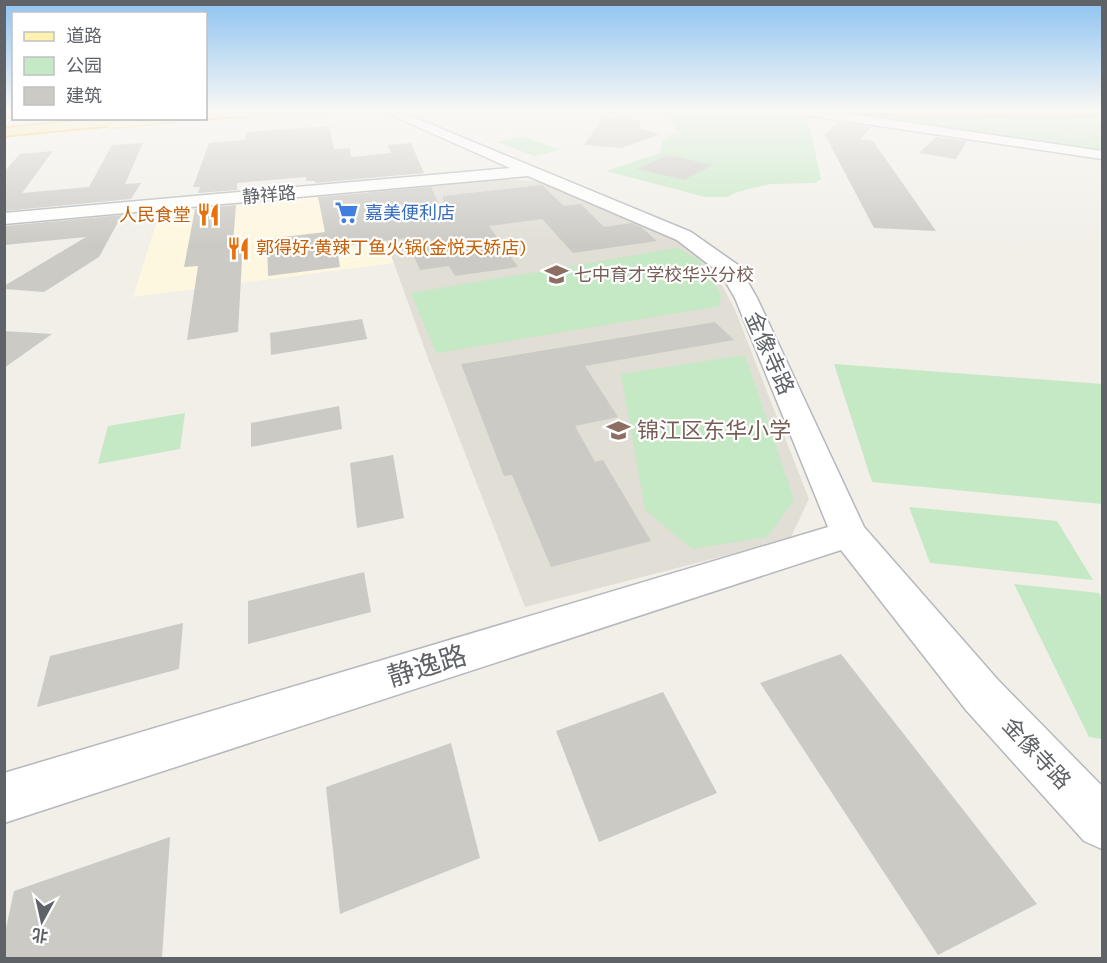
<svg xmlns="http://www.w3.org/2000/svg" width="1107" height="963" font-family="Commissioner,'Noto Sans SC',sans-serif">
<rect width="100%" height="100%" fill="#f1efe8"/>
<polygon fill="#fef7e0" points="368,191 394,263 133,297 159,214"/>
<polygon fill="#e1ded6" points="505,179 545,182 669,236 704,260 723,287 735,310 809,499 790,539 525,607 429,361 368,191"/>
<g fill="#c5e8c5">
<polygon points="827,110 1102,110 1102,152 869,118"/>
<polygon points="666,112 776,113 807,116 821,179 815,183 770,184 737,192 727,197 705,197 606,171 660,153 663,139 677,132"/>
<polygon points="523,136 560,150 534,156 498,142"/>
<polygon points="678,248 700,261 721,294 720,306 436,353 411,293"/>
<polygon points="745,355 794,500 767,537 692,549 645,510 621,374"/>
<polygon points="834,364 1102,384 1102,504 872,482"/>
<polygon points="185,413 180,449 98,464 108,426"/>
<polygon points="909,507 1057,521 1093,580 930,563"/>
<polygon points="1014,584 1099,593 1102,599 1102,739 1089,737"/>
</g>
<g fill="#cccac5">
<polygon points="603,118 641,120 639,128 661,134 621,148 584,145"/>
<polygon points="838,122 871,127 860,139 873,141 936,231 874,228 825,135"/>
<polygon points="329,126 334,149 350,148 351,157 391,153 388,145 411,143 424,173 315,183 315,181 306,181 306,177 237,183 237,190 198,193 200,187 193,187 209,143 245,140 246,132"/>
<polygon points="936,137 967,141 956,159 919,153"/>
<polygon points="143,143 125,184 141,183 131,199 4,211 4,172 20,154 53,151 22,193 89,187 112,145"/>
<polygon points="668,155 713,165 684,180 637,169"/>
<polygon points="542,185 564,206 581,204 604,227 631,223 641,227 657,241 573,253 542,219 489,226 518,267 455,276 449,266 420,270 406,238 337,247 340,267 268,276 267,239 325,232 318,197 431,187 444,216 443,196"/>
<polygon points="236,205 233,243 243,242 238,332 187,340 198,266 184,267 195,209"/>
<polygon points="122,215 99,257 44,292 4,289 4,286 86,237 4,245 4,226"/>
<polygon points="362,319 367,339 271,355 270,333"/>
<polygon points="715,322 734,340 585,366 618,417 575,426 595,462 603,460 651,541 551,567 512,475 504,476 461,364"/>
<polygon points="4,331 52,334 4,368"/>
<polygon points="339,406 342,429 251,447 251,423"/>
<polygon points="393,455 404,518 357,528 350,463"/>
<polygon points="364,572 371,612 248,644 248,601"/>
<polygon points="183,623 179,669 37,707 50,656"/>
<polygon points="841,654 1037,904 938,955 760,683"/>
<polygon points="663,692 717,793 599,842 556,731"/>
<polygon points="451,743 480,858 340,914 326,787"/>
<polygon points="170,837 162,958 4,958 4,937 14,891"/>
</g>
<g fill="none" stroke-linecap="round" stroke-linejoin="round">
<defs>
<g id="minor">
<polygon points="380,110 396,110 691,232 738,265 757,298 864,527 998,680 1102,786 1102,849 1084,841 966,710 841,550 4,823 4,773 828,527 735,298 721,274 677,240 528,176 4,224 4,213 510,168"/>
<polygon points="793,110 823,110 1102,151 1102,159 799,114"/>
</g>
<g id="major">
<rect x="4" y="110" width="10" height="6"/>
<polygon points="234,110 334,110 328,114 230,117 228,114"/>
<polygon points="127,118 177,118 171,122 111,128 104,124 111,120"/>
</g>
<g id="highway">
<polygon points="226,110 280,110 274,114 206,119 205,118 206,111"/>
<polygon points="848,110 1102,110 1102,115 854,114"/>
<polygon points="105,118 157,118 151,122 4,136 4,128"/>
</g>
</defs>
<use href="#minor" stroke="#b5b8bc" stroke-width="3"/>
<use href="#major" stroke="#f2c960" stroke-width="3"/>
<use href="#highway" stroke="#f9ab00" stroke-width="3"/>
<use href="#minor" fill="#fff" fill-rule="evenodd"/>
<use href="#major" fill="#fff2af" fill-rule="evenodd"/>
<use href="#highway" fill="#fde293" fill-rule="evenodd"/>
<g stroke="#b6b7b8" stroke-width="2" stroke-dasharray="1 3" stroke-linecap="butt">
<polyline points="1003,110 1102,140"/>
<polyline points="1095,110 1102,112"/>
</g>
</g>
<linearGradient id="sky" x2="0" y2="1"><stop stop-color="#8fc3f1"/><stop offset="0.45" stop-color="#f9f8f5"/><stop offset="1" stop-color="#f9f8f5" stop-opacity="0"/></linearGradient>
<rect width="1107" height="245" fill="url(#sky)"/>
<defs>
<symbol id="supermarket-bare" viewBox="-9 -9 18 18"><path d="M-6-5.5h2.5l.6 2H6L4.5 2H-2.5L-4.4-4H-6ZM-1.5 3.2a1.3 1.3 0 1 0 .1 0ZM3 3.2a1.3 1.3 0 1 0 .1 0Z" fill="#3f7fe0" stroke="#fff" stroke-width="2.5" paint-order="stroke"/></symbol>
<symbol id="restaurant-bare" viewBox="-9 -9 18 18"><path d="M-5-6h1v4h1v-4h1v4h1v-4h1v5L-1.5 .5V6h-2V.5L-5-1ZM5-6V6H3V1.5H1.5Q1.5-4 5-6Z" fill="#e8710a" stroke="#fff" stroke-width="2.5" paint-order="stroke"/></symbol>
<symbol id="school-bare" viewBox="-9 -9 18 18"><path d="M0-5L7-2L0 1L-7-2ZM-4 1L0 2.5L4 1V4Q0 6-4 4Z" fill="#8d6e63" stroke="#fff" stroke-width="2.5" paint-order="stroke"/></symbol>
</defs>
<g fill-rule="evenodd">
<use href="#supermarket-bare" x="330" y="196" width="33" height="33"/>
<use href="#restaurant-bare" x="192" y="198" width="33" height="33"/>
<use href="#restaurant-bare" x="222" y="232" width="33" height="33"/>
<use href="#school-bare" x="540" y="258" width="33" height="33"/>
<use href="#school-bare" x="602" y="414" width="33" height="33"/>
</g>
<g text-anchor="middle" stroke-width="4.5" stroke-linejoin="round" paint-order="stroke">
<g font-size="18" fill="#5f6368" stroke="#fff">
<text transform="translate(269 195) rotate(-5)" y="6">静祥路</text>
</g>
<g font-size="18" fill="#366cbe" stroke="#fff" text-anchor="start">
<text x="365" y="219">嘉美便利店</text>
</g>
<g font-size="18" fill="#c56008" stroke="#fff" text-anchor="end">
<text x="191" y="221">人民食堂</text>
<text x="256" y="254" text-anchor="start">郭得好·黄辣丁鱼火锅(金悦天娇店)</text>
</g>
<g font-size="18" fill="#785e54" stroke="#fff" text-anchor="start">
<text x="574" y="281">七中育才学校华兴分校</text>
</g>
<g font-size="22" fill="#5f6368" stroke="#fff">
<text transform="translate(770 353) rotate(66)" y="8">金像寺路</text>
<text transform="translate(1037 753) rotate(47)" y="8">金像寺路</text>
</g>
<g font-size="22" fill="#785e54" stroke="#fff" text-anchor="start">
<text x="637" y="438">锦江区东华小学</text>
</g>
<g font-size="27" fill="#5f6368" stroke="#fff">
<text transform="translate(427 666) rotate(-17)" y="9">静逸路</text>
</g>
</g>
<rect width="1107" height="963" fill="none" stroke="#5f6368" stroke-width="12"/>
<rect x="12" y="12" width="195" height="108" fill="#ffffff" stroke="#bfc1c3" stroke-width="1.5"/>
<rect x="24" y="32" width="30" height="9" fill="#fff2af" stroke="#bfc1c3" stroke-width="1.5"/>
<text x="66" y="42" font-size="18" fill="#5f6368">道路</text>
<rect x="24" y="57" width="30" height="18" fill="#c5e8c5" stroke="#bfc1c3" stroke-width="1.5"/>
<text x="66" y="72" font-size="18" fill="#5f6368">公园</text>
<rect x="24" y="87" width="30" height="18" fill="#cccac5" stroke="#bfc1c3" stroke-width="1.5"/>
<text x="66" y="102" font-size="18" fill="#5f6368">建筑</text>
<g transform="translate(42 921) rotate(188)" stroke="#ffffff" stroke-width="4.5" paint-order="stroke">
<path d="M0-4.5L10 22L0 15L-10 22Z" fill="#5f6368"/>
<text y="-9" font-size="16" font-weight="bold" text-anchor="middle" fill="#5f6368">北</text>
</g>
</svg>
